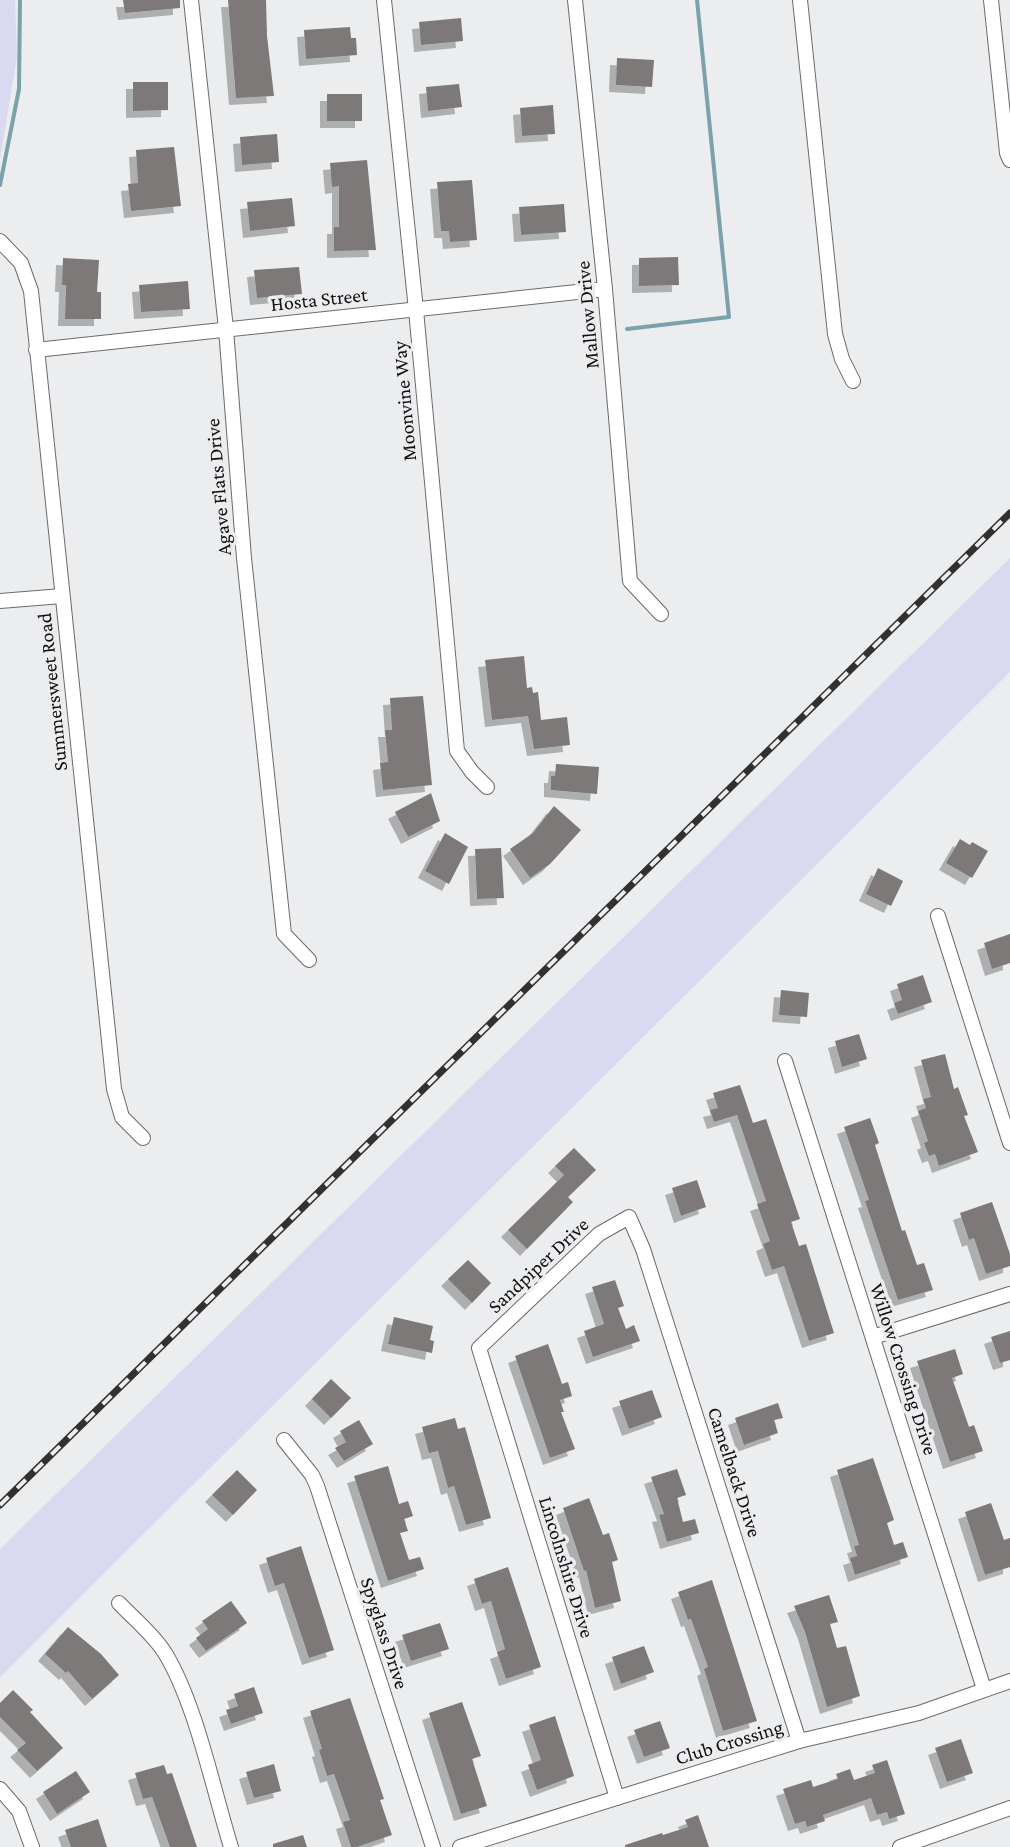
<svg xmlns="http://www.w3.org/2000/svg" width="1010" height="1847" font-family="'Crimson Pro',serif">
<defs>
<filter id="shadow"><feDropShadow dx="-7" dy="7" stdDeviation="0" flood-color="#0004"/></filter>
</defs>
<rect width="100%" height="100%" fill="#ecedef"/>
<g fill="#d9daef">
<polygon points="0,0 15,0 17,57 0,159"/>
<polygon points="1010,558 1010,672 0,1677 0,1549"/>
</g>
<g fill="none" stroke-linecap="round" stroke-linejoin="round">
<g stroke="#79a2ab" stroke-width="4">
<polyline points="0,185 19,89 20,0"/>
<polyline points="627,329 729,317 697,0"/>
</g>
</g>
<g fill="#7b7978" filter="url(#shadow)">
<polygon points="123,0 180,0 180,8 125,13"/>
<polygon points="228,0 266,0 267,36 274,96 236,98"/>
<polygon points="461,18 463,41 421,45 419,22"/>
<polygon points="350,27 351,38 356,38 357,55 306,59 304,30"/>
<polygon points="617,58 654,60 652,87 616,85"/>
<polygon points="133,82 168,82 168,110 133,111"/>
<polygon points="459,84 462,107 428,111 426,87"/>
<rect x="327" y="94" width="35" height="27"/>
<polygon points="553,105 555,134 522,136 520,108"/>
<polygon points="277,134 279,162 242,165 240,137"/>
<polygon points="174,147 181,206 131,211 128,184 138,183 136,150"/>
<polygon points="367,160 376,250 334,251 334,227 339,227 339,186 332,187 330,163"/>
<polygon points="472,180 477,240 450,242 449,231 441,231 437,182"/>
<polygon points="292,198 295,226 250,231 247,202"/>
<polygon points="564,204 566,232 521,235 519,207"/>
<polygon points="678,257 679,285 639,286 639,258"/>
<polygon points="63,258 99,260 97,292 101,292 101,319 65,319 66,285 62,285"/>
<polygon points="299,267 302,294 257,298 254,270"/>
<polygon points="188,281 190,309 141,312 139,285"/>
<polygon points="524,656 527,688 532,687 533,693 538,692 541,720 567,717 570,745 534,749 528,716 492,720 485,660"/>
<polygon points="423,696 432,785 383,790 380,763 388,762 385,730 392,730 390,698"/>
<polygon points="556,764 599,767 597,794 551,790 551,776 555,776"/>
<polygon points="431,793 440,821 408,837 395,812"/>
<polygon points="554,806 581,830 550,864 530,878 510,849 533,833"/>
<polygon points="445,833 468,847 449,884 425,871"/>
<polygon points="960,839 970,845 972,842 988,851 972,878 946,863"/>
<polygon points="501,848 504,898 477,899 475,849"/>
<polygon points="878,868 903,881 891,906 866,894"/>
<polygon points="1010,934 1010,963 992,969 984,943"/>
<polygon points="923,975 932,1002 898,1014 894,1003 902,1000 897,984"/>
<polygon points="781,990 809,993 807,1017 779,1015"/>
<polygon points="859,1034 867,1059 842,1067 835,1041"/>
<polygon points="945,1054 954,1089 958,1087 968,1115 964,1116 978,1152 939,1166 935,1154 929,1156 924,1143 928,1141 918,1111 926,1108 923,1099 931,1097 921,1060"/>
<polygon points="740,1085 753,1123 766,1119 800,1219 791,1222 799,1246 806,1244 834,1333 809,1341 784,1266 772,1270 763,1244 770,1241 757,1204 766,1201 737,1115 714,1122 710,1110 718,1108 713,1093"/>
<polygon points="870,1118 879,1143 875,1145 902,1231 905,1230 917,1265 924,1263 933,1290 898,1300 865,1201 869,1200 844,1127"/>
<polygon points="574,1148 596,1170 568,1197 573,1202 527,1249 508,1230 564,1175 555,1166"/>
<polygon points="697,1180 706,1207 681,1216 672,1188"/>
<polygon points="992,1202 1010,1254 1010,1266 986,1274 974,1238 969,1240 960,1213"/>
<polygon points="468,1260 491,1283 472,1303 448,1279"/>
<polygon points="615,1280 624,1306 618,1308 626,1329 634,1325 640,1341 593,1357 584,1331 604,1324 592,1287"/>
<polygon points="394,1317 433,1326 430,1340 434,1341 432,1353 388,1344"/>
<polygon points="1010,1331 1010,1360 1000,1363 991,1337"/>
<polygon points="548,1344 562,1384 568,1382 572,1396 560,1400 564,1412 561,1412 575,1449 550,1458 515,1356"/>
<polygon points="955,1349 963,1374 952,1378 969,1427 974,1425 983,1451 950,1462 917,1361"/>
<polygon points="331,1379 351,1398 331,1418 312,1399"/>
<polygon points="652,1390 662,1417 629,1429 619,1401"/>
<polygon points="778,1403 783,1418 774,1420 778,1433 744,1445 735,1418"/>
<polygon points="455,1418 458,1429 465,1427 491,1518 466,1525 454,1486 448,1488 438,1451 429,1453 422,1427"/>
<polygon points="359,1420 373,1444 344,1461 335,1448 346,1442 340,1431"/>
<polygon points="873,1458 894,1520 887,1523 894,1545 903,1542 908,1557 855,1575 850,1558 857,1556 854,1546 859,1545 837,1470"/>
<polygon points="388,1466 399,1504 408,1501 413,1516 404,1519 408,1531 400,1533 409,1560 420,1557 424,1569 388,1581 354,1476"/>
<polygon points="677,1469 686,1495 677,1498 683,1522 695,1519 699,1533 667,1542 659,1515 664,1514 651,1477"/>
<polygon points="237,1470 257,1490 233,1515 212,1495"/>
<polygon points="589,1498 603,1535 609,1533 618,1560 612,1562 621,1601 595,1608 586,1570 584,1571 563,1508"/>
<polygon points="991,1503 1004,1540 1010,1538 1010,1567 985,1575 965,1512"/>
<polygon points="301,1546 334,1650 309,1658 284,1583 275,1586 266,1558"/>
<polygon points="508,1567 541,1667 506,1679 497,1652 505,1649 491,1601 482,1604 474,1579"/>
<polygon points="712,1580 757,1721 723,1731 704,1669 708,1667 691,1619 688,1620 678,1592"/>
<polygon points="829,1595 838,1622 830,1624 837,1648 846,1646 860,1696 827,1707 805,1632 794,1606"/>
<polygon points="231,1601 247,1623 206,1651 196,1638 208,1629 202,1621"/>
<polygon points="440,1623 449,1649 411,1661 402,1635"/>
<polygon points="68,1627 101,1654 119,1675 92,1699 68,1671 66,1673 45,1654"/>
<polygon points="644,1646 654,1672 621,1684 612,1657"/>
<polygon points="254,1687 263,1713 231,1724 226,1710 238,1706 234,1694"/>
<polygon points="13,1690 33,1710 30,1712 63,1748 37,1771 17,1750 26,1743 0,1717 0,1703"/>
<polygon points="350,1698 384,1799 380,1800 392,1835 357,1847 351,1847 343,1822 350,1820 334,1774 327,1776 319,1750 322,1749 310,1711"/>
<polygon points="462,1702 481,1756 472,1759 487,1806 461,1814 429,1713"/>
<polygon points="555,1716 574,1776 537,1790 528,1765 541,1760 529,1725"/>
<polygon points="660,1721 670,1748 644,1757 634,1730"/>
<polygon points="961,1739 973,1773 947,1782 935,1748"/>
<polygon points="887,1760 905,1814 889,1819 887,1812 877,1815 871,1798 823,1815 825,1821 807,1827 805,1821 795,1824 783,1789 811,1780 813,1787 838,1779 836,1774 850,1769 854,1780 875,1773 872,1765"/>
<polygon points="274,1764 281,1791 254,1798 246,1772"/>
<polygon points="164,1765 167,1774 172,1773 197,1847 170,1847 152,1797 143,1799 135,1773"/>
<polygon points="76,1771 90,1792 57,1814 43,1792"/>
<polygon points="698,1815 709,1847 625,1847 625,1845 662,1833 663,1835 688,1827 685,1820"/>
<polygon points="98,1819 107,1847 71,1847 65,1830"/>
<polygon points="303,1835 307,1847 273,1847 273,1844"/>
</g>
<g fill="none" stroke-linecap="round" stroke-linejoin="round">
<defs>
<g id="street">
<polyline points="191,0 226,329 244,558 284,934 309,960"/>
<polyline points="384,0 416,310 457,751 472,772 487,787"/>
<polyline points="575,0 605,289 630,581 661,614"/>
<polyline points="800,0 835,334 842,359 853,381"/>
<polyline points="991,0 1007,153 1010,160"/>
<polyline points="0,241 21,263 31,291 114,1089 122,1117 143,1138"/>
<polyline points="36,350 605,289"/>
<polyline points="0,601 62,596"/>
<polyline points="938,916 1010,1143"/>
<polyline points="785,1061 984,1689"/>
<polyline points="873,1337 1010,1294"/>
<polyline points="284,1440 312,1475 317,1486 433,1847"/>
<path d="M119,1603C134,1619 153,1634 165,1653C196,1704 213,1789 231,1847"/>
<polyline points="0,1789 19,1811 32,1847"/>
<polyline points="617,1798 479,1348 599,1234 629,1217 643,1249 799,1741"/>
<polyline points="460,1847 799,1741 919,1713 1010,1681"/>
<polyline points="900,1847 1010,1808"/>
</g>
</defs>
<use href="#street" stroke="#6a6a6c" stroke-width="16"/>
<use href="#street" stroke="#fff" stroke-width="14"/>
<defs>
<polyline id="rail" points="0,1505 1010,513"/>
</defs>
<use href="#rail" stroke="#313132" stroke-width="7"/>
<use href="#rail" stroke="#ecedef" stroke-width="4" stroke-dasharray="12" stroke-linecap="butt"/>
</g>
<g text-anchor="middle" stroke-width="7" stroke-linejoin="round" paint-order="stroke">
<g font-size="20" fill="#0f0f10" stroke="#ecedef">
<text transform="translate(319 299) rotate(-6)" y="7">Hosta Street</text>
<text transform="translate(587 315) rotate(-95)" y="7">Mallow Drive</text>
<text transform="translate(404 401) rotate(-95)" y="7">Moonvine Way</text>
<text transform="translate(218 487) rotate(-95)" y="7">Agave Flats Drive</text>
<text transform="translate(52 692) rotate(-96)" y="7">Summersweet Road</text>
<text transform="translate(538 1265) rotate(-43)" y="7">Sandpiper Drive</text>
<text transform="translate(904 1369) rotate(72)" y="7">Willow Crossing Drive</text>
<text transform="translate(735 1472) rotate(72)" y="7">Camelback Drive</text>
<text transform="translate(567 1567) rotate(73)" y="7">Lincolnshire Drive</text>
<text transform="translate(385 1633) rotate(72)" y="7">Spyglass Drive</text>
<text transform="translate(729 1742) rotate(-17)" y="7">Club Crossing</text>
</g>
</g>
</svg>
